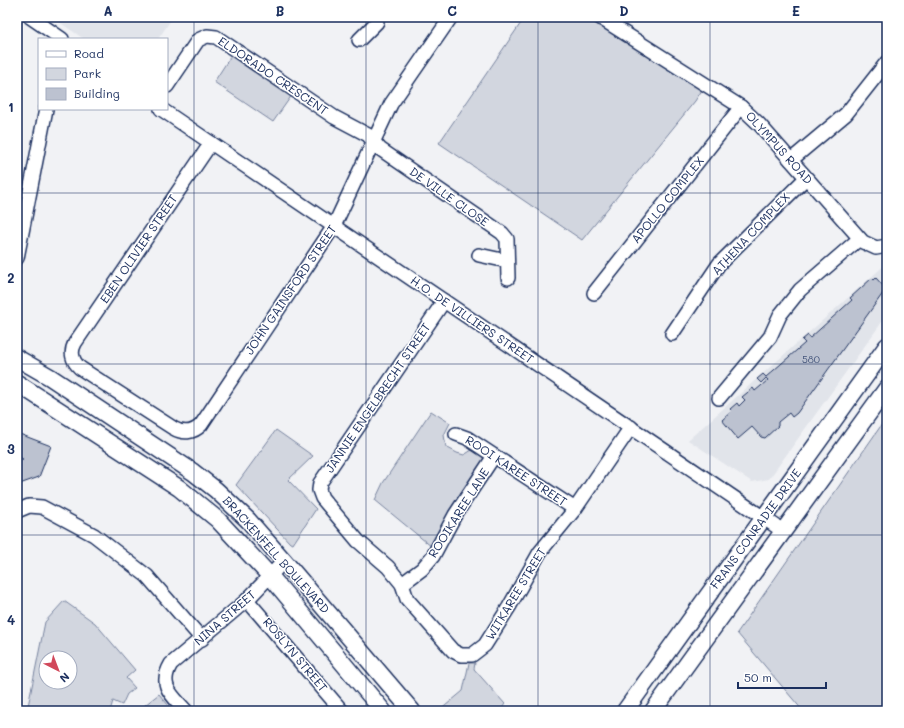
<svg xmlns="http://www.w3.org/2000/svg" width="904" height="728" font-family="Mali,sans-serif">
<rect width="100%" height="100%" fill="#f1f2f5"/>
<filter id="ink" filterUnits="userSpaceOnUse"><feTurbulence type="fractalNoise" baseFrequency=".025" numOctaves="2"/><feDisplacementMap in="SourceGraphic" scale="8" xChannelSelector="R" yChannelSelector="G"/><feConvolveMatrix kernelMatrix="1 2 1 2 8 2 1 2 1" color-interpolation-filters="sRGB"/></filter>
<g filter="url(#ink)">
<g fill="#e1e4ea">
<polygon points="52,17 173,17 158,39 84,39"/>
<polygon points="887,263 887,315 769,479 752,482 688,440"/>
</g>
<g fill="#d2d6df" stroke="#76829e" fill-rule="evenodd">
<polygon points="525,17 586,17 702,90 695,101 582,240 439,143"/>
<polygon points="232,54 292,95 273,122 214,82"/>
<polygon points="431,411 450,423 444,435 446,447 457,453 464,455 475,448 486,457 432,547 375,500 383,483"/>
<polygon points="887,417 887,711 803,711 737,633"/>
<polygon points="276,430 313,456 288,480 316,509 293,544 290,543 236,485"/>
<path d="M64,601L95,623L135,670L126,678L135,688L127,694L122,705L113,701L110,711H27L45,622ZM46,658H70V682H46Z"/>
<polygon points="469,663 475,663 474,669 505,704 500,711 439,711 463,691"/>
<polygon points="159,694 173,711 145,711 145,705"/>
</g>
<g fill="#bcc2d0" stroke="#1b2f5e">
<polygon points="872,278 874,280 876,278 886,289 797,413 792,417 789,413 778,422 778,426 765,438 761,437 752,427 738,439 722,420 732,411 730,409 737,403 739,406 745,400 742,397 753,388 755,391 768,380 766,378 761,383 757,379 763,374 766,377 805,343 802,340 808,335 810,338 852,300 850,298"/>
<polygon points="17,433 51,446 39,477 17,485 17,463 23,459 17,456"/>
</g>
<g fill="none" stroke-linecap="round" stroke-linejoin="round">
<defs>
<g id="minor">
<polyline points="30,17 62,39"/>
<polyline points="599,17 741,107 759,124 863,242 876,248 887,246"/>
<polyline points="359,40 377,22"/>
<polyline points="167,86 198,40 207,36 216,37 334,117 368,135 380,149 502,233 507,239 508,278"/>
<polyline points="161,109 783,531"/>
<path d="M211,143L75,343C70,352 72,361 80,368L173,428C183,434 193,433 201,425L334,226L391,104L451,17"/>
<polyline points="791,160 846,114 887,62"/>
<polyline points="479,255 507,261"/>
<polyline points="17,258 46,109"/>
<polyline points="594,293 741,107"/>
<polyline points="444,301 320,483 319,490 322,498 358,541 388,567 402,584 407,599 453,651 461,655 472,655 485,645 509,607 540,552 575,509 631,427"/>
<polyline points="672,334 719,264 806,178"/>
<polyline points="719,398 770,337 780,315 800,290 859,239"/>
<polyline points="456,434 467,438 575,509"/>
<polyline points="17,511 29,506 42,507 94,535 147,576 202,639"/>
<polyline points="402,584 422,569 433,556 455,515 494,456"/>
<polyline points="247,600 342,711"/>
<path d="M186,711C172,695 158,686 171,664L247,600L284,561"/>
</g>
<g id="tertiary">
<polyline points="17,358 50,377 193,472 216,490 248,520 284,561 412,711"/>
<polyline points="17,383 179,488 218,520 271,577 383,711"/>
<polyline points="625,711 887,346"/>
<polyline points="653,711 887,388"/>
</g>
</defs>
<use href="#minor" stroke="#1b2f5e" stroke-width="16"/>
<use href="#tertiary" stroke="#1b2f5e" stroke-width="19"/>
<use href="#minor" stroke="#fff" stroke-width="13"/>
<use href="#tertiary" stroke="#fff" stroke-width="16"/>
</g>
</g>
<path fill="none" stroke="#1b2f5e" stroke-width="1" stroke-opacity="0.55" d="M194,17V711M366,17V711M538,17V711M710,17V711M17,193H887M17,364H887M17,535H887"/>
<g text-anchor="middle" stroke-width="3" stroke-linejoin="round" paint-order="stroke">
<g font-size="10" fill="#43547a">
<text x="811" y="363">580</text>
</g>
<g font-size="12" fill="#1b2f5e" stroke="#fff">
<text transform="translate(273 76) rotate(34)" y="4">ELDORADO CRESCENT</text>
<text transform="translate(779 148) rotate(48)" y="4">OLYMPUS ROAD</text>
<text transform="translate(449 197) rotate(35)" y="4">DE VILLE CLOSE</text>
<text transform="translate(668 200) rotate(-51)" y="4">APOLLO COMPLEX</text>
<text transform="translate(751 234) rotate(-47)" y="4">ATHENA COMPLEX</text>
<text transform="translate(139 249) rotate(-56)" y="4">EBEN OLIVIER STREET</text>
<text transform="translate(291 290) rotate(-56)" y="4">JOHN GAINSFORD STREET</text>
<text transform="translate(472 320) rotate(34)" y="4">H.O. DE VILLIERS STREET</text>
<text transform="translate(378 398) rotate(-56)" y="4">JANNIE ENGELBRECHT STREET</text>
<text transform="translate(516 471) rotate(33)" y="4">ROOI KAREE STREET</text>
<text transform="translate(459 513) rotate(-58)" y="4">ROOIKAREE LANE</text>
<text transform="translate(756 529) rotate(-54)" y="4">FRANS CONRADIE DRIVE</text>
<text transform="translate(276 555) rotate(48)" y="4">BRACKENFELL BOULEVARD</text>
<text transform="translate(516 594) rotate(-59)" y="4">WITKAREE STREET</text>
<text transform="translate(225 618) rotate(-41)" y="4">NINA STREET</text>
<text transform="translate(295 655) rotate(50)" y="4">ROSLYN STREET</text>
</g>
</g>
<rect width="904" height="728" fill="none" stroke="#fff" stroke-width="44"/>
<rect x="38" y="38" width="130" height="72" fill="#ffffff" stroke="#a4acbf"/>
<rect x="46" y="51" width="20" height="6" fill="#ffffff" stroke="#a4acbf"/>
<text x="74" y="58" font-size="12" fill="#1b2f5e">Road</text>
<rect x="46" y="68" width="20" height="12" fill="#d2d6df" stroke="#a4acbf"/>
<text x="74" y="78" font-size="12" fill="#1b2f5e">Park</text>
<rect x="46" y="88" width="20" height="12" fill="#bcc2d0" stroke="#a4acbf"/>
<text x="74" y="98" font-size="12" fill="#1b2f5e">Building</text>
<g transform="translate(58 670) rotate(138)"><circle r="19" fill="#ffffff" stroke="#a4acbf"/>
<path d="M0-3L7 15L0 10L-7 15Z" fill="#d1495b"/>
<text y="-6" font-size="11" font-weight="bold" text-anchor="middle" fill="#1b2f5e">N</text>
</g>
<path d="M738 682v6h88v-6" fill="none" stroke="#1b2f5e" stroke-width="2"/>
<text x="744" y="682" font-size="12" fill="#1b2f5e" stroke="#ffffff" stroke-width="3" paint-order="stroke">50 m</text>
<rect x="22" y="22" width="860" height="684" fill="none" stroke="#1b2f5e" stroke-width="1.5"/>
<g font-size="13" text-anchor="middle" font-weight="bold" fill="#1b2f5e">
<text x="108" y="16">A</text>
<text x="280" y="16">B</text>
<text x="452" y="16">C</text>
<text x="624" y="16">D</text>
<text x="796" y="16">E</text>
<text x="11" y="112">1</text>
<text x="11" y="283">2</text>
<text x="11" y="454">3</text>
<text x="11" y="625">4</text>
</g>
</svg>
